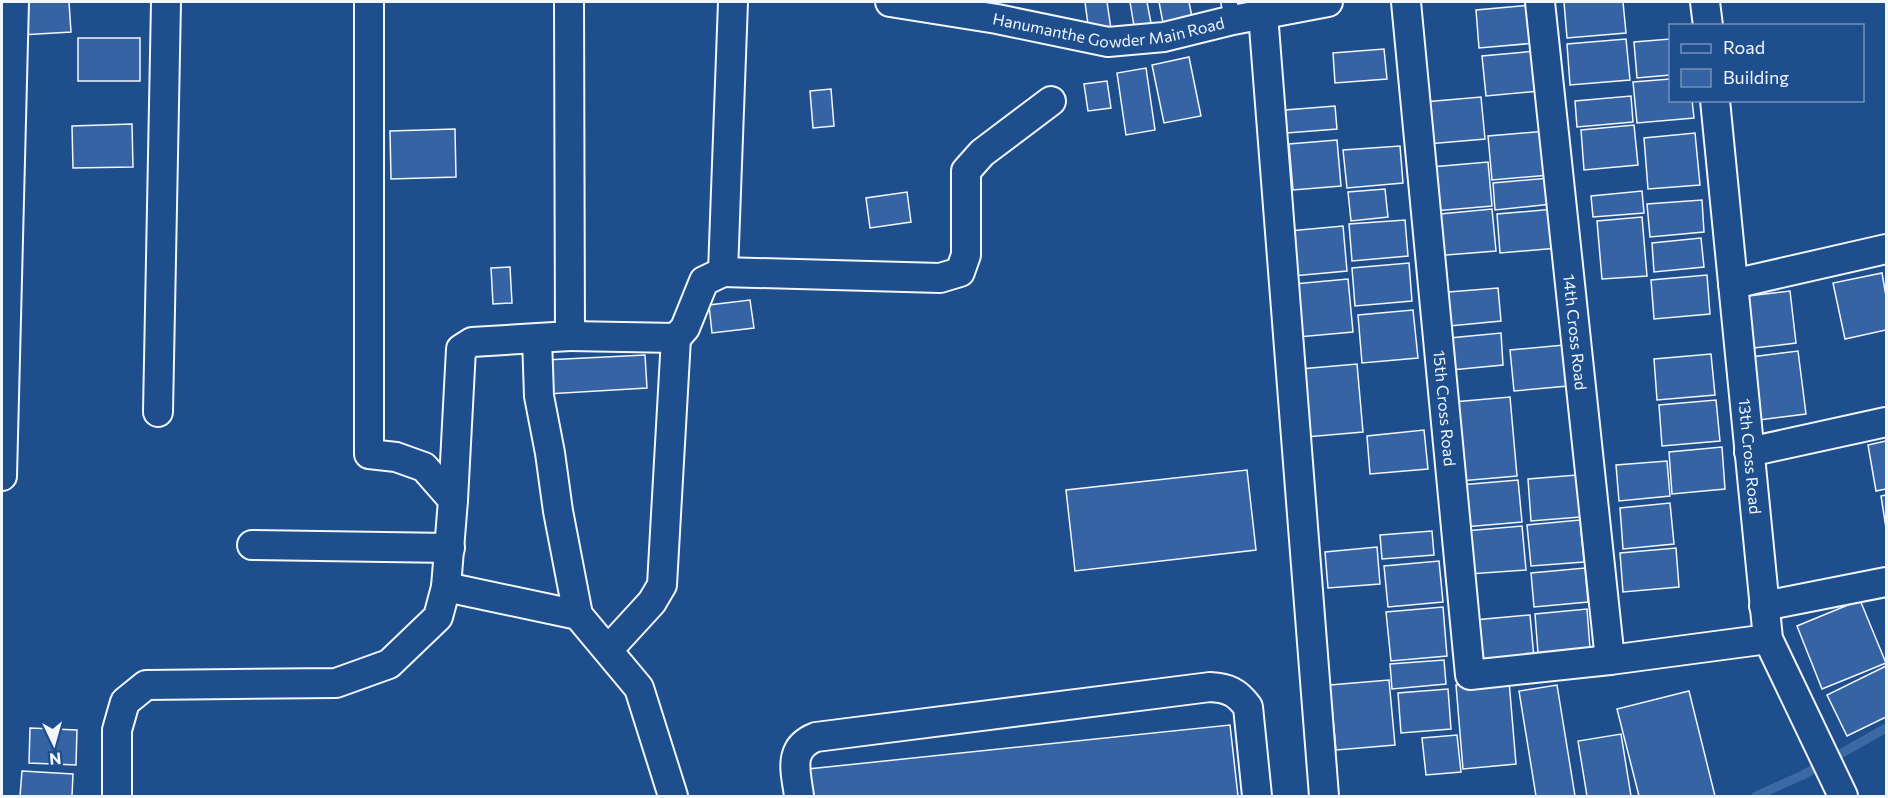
<svg xmlns="http://www.w3.org/2000/svg" width="1888" height="798" font-family="Commissioner,sans-serif">
<rect width="100%" height="100%" fill="#1f4e8c"/>
<g fill="none" stroke-linecap="round" stroke-linejoin="round">
<polyline stroke="#3b69a3" stroke-width="9" points="1756,796 1803,775 1886,728"/>
</g>
<g fill="#3563a3" stroke="#f2f6ff" stroke-width="1.5">
<polygon points="19,2 69,2 71,32 21,35"/>
<polygon points="1085,2 1107,2 1111,29 1089,32"/>
<polygon points="1130,2 1147,2 1151,23 1134,26"/>
<polygon points="1159,2 1189,2 1192,17 1163,23"/>
<polygon points="1564,2 1623,2 1626,33 1567,38"/>
<polygon points="1533,5 1536,43 1479,48 1476,10"/>
<rect x="78" y="38" width="62" height="43"/>
<polygon points="1626,39 1630,80 1570,85 1567,44"/>
<polygon points="1670,39 1670,75 1637,78 1634,42"/>
<polygon points="1384,49 1387,79 1335,83 1333,53"/>
<polygon points="1536,51 1540,91 1486,96 1482,56"/>
<polygon points="1189,57 1201,116 1164,123 1152,65"/>
<polygon points="1146,68 1155,130 1126,135 1117,73"/>
<polygon points="1670,79 1670,100 1692,100 1694,118 1637,123 1633,82"/>
<polygon points="1107,81 1111,108 1088,111 1084,84"/>
<polygon points="831,89 834,126 813,128 810,91"/>
<polygon points="1631,96 1633,122 1577,127 1575,101"/>
<polygon points="1481,97 1485,139 1428,144 1424,102"/>
<polygon points="1335,106 1337,129 1287,133 1285,110"/>
<polygon points="132,124 133,167 73,168 72,126"/>
<polygon points="1634,125 1638,165 1584,170 1581,130"/>
<polygon points="455,129 456,177 391,179 390,131"/>
<polygon points="1546,131 1550,175 1492,180 1488,136"/>
<polygon points="1695,133 1700,185 1648,189 1644,138"/>
<polygon points="1337,140 1341,186 1293,190 1289,144"/>
<polygon points="1400,146 1403,183 1347,188 1343,150"/>
<polygon points="1488,162 1492,206 1434,211 1431,167"/>
<polygon points="1550,178 1552,204 1495,210 1493,183"/>
<polygon points="1385,189 1388,217 1351,221 1348,192"/>
<polygon points="1642,191 1644,213 1593,217 1591,196"/>
<polygon points="907,192 911,222 870,228 866,198"/>
<polygon points="1702,200 1704,232 1650,237 1647,204"/>
<polygon points="1492,209 1496,251 1434,256 1430,215"/>
<polygon points="1554,209 1558,248 1500,253 1497,214"/>
<polygon points="1642,217 1647,276 1602,279 1597,221"/>
<polygon points="1405,220 1408,256 1352,261 1349,224"/>
<polygon points="1343,226 1347,271 1293,276 1289,231"/>
<polygon points="1701,238 1704,267 1654,272 1652,243"/>
<polygon points="1409,263 1412,301 1355,306 1352,268"/>
<polygon points="510,267 512,303 493,304 491,268"/>
<polygon points="1882,273 1886,296 1886,330 1845,339 1833,283"/>
<polygon points="1707,275 1710,314 1654,319 1651,280"/>
<polygon points="1348,279 1353,332 1298,337 1294,284"/>
<polygon points="1498,288 1501,321 1439,327 1436,293"/>
<polygon points="1790,291 1796,343 1754,348 1748,296"/>
<polygon points="750,300 754,328 712,333 709,305"/>
<polygon points="1413,310 1418,358 1362,363 1358,315"/>
<polygon points="1501,333 1503,365 1441,371 1439,339"/>
<polygon points="1564,345 1568,386 1514,391 1510,350"/>
<polygon points="1798,351 1806,414 1759,420 1751,357"/>
<polygon points="1711,354 1715,395 1657,400 1654,359"/>
<polygon points="645,355 647,388 547,394 545,360"/>
<polygon points="1357,364 1363,432 1306,437 1300,369"/>
<polygon points="1510,397 1517,476 1460,481 1453,402"/>
<polygon points="1716,400 1720,441 1662,446 1659,405"/>
<polygon points="1424,430 1428,469 1370,474 1367,436"/>
<polygon points="1886,441 1886,489 1876,491 1868,445"/>
<polygon points="1722,447 1725,489 1672,494 1669,452"/>
<polygon points="1667,461 1670,496 1619,501 1616,465"/>
<polygon points="1247,470 1256,550 1075,571 1066,490"/>
<polygon points="1577,475 1580,517 1531,521 1528,479"/>
<polygon points="1518,480 1522,522 1464,527 1460,485"/>
<polygon points="1886,495 1886,528 1881,496"/>
<polygon points="1670,503 1674,544 1623,549 1620,508"/>
<polygon points="1580,520 1584,562 1531,566 1527,525"/>
<polygon points="1522,526 1526,570 1469,574 1465,531"/>
<polygon points="1432,531 1434,555 1382,559 1380,535"/>
<polygon points="1377,547 1380,584 1328,588 1325,552"/>
<polygon points="1676,548 1679,587 1623,592 1620,553"/>
<polygon points="1439,561 1443,602 1388,607 1384,566"/>
<polygon points="1585,568 1588,602 1534,607 1531,573"/>
<polygon points="1860,600 1886,663 1822,689 1797,626"/>
<polygon points="1443,607 1447,656 1391,661 1386,612"/>
<polygon points="1587,609 1590,648 1538,653 1535,614"/>
<polygon points="1530,615 1534,658 1478,663 1474,620"/>
<polygon points="1444,660 1446,684 1392,689 1390,664"/>
<polygon points="1886,666 1886,717 1847,736 1827,695"/>
<polygon points="1389,680 1395,745 1336,750 1330,685"/>
<polygon points="1509,681 1516,764 1463,769 1456,685"/>
<polygon points="1557,685 1575,796 1536,796 1519,691"/>
<polygon points="1448,689 1451,729 1401,733 1398,693"/>
<polygon points="1689,691 1715,796 1639,796 1617,709"/>
<polygon points="1230,725 1238,796 811,796 808,769"/>
<polygon points="30,728 77,730 76,765 29,763"/>
<polygon points="1621,734 1631,796 1587,796 1578,741"/>
<polygon points="1457,735 1461,772 1426,775 1422,738"/>
<polygon points="22,771 73,774 72,796 20,796"/>
</g>
<g fill="none" stroke-linecap="round" stroke-linejoin="round">
<defs>
<polyline id="service" points="1229,2 1233,20"/>
<g id="minor">
<polyline points="733,2 723,272 940,278 960,272 966,255 966,171 982,153 1051,101"/>
<path id="s1" d="M890,2L997,19L1108,42L1164,37L1233,20L1328,2"/>
<path id="s2" d="M1406,2L1470,675L1610,660L1768,639"/>
<path id="s3" d="M1540,2L1610,660"/>
<polyline points="1705,2 1708,26"/>
<polyline points="1263,14 1324,796"/>
<path id="s4" d="M1715,100L1768,639L1843,796"/>
<polyline points="1733,284 1886,249"/>
<polyline points="570,336 676,338 685,328 704,281 723,272"/>
<polyline points="537,339 539,396 550,453 558,511 578,615"/>
<polyline points="158,412 166,2"/>
<polyline points="1749,452 1886,422"/>
<polyline points="2,476 14,2"/>
<polyline points="453,500 461,349 472,342 570,336 569,2"/>
<polyline points="252,545 450,548"/>
<polyline points="446,587 578,615 639,688 673,796"/>
<polyline points="1764,606 1886,582"/>
<polyline points="608,650 652,602 662,585 676,338"/>
<polyline points="117,796 117,730 125,702 146,685 336,683 389,664 438,617 446,587 453,500 424,467 396,457 369,454 369,2"/>
<path d="M799,796C796,772 787,748 816,737L1210,687C1228,688 1237,692 1248,707L1257,796"/>
</g>
</defs>
<use href="#service" stroke="#f2f6ff" stroke-width="18"/>
<use href="#minor" stroke="#f2f6ff" stroke-width="32"/>
<use href="#service" stroke="#1f4e8c" stroke-width="15"/>
<use href="#minor" stroke="#1f4e8c" stroke-width="28"/>
</g>
<g text-anchor="middle" stroke-width="4.5" stroke-linejoin="round" paint-order="stroke">
<g font-size="16" fill="#f2f6ff" stroke="#1f4e8c">
<text dy="6" stroke="none"><textPath href="#s1" startOffset="222">Hanumanthe Gowder Main Road</textPath></text>
<text dy="6" stroke="none"><textPath href="#s3" startOffset="332">14th Cross Road</textPath></text>
<text dy="6" stroke="none"><textPath href="#s2" startOffset="408">15th Cross Road</textPath></text>
<text dy="6" stroke="none"><textPath href="#s4" startOffset="358">13th Cross Road</textPath></text>
</g>
</g>
<rect width="1888" height="798" fill="none" stroke="#f2f6ff" stroke-width="6"/>
<rect x="1669" y="24" width="195" height="78" fill="#1f4e8c" stroke="#7391ba" stroke-width="1.5"/>
<rect x="1681" y="44" width="30" height="9" fill="#1f4e8c" stroke="#7391ba" stroke-width="1.5"/>
<text x="1723" y="54" font-size="18" fill="#f2f6ff">Road</text>
<rect x="1681" y="69" width="30" height="18" fill="#3563a3" stroke="#7391ba" stroke-width="1.5"/>
<text x="1723" y="84" font-size="18" fill="#f2f6ff">Building</text>
<g transform="translate(54 744) rotate(175)" stroke="#1f4e8c" stroke-width="4.5" paint-order="stroke">
<path d="M0-4.5L10 22L0 15L-10 22Z" fill="#f2f6ff"/>
<text y="-9" font-size="16" font-weight="bold" text-anchor="middle" fill="#f2f6ff">N</text>
</g>
</svg>
